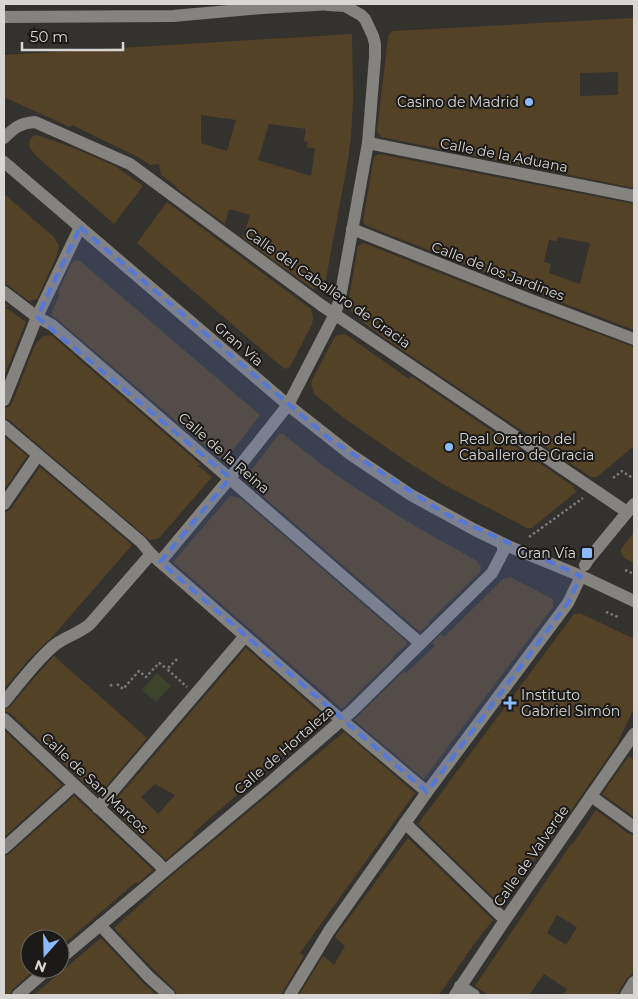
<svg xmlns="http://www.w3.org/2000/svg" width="638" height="999" font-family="Montserrat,sans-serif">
<rect width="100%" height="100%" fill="#34322f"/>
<polygon fill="#3d442b" points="157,673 171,686 156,702 142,690"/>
<g fill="#534225" fill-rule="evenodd">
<path d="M634,18V188L381,137L377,131L388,38L389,34L393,31ZM618,72V95L580,96V73Z"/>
<path d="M352,34L353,98L351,136L348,160L325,284L313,289L243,238L250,215L229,209L225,224L176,188L177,187L161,175L159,164L150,165L138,157L72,125L70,127L4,97V55ZM201,115L236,120L227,151L201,143ZM269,124L306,129L304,141L308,142L307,147L315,149L311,176L258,160Z"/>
<polygon points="35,135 40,136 74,148 115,166 143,186 114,224 35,155 35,154 30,148 29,143 31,138"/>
<path d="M379,154L634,204V330L534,292L365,225L363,221L374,157ZM558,237L590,243L580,284L549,273L551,264L544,262L549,240L557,241Z"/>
<polygon points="4,194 54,237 59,246 57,255 37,299 29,301 9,286 4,284"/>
<polygon points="167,202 311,309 313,318 312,324 290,367 285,369 282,367 137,243"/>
<polygon points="364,243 528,308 634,347 634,446 597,477 591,477 384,338 363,322 351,311 349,305 349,299 358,246"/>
<polygon points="76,260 80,261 108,285 260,415 224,462 57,319 51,315 60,293 57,294 71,264"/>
<polygon points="4,302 9,306 5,307 26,322 4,377"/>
<polygon points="345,334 409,379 411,376 573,486 576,492 532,528 527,528 443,484 406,461 344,418 314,394 311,382 335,336"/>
<polygon points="51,335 201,465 197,465 212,477 160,537 156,539 150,540 9,420 4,418 4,408 9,407 12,403 35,345 43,336"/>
<polygon points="279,434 283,434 322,465 354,487 408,522 477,561 481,567 480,572 428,623 429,624 420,632 244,480"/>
<polygon points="4,436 27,456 4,490"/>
<polygon points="40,467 132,545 52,637 30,658 4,689 4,512 8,511 11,509"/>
<polygon points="230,496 240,498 407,642 407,644 392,658 393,659 342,709 173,562"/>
<polygon points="634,532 634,563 624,558 621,552 621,549"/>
<polygon points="510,577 553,599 553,607 424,779 354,720 404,671 406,673 435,646 432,643 441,634 444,637 503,579"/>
<polygon points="580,613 634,639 634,708 617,744 538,858 537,857 502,906 418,824 574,614"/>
<path d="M246,648L326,718L193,833L194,835L166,860L110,807ZM155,784L175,795L158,814L141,797Z"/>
<polygon points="54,656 147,738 98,796 10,713 4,711 4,710 10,707 35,677"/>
<polygon points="4,730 62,785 4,837"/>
<polygon points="344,732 415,793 300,953 304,956 283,991 282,995 177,995 174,989 155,971 114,928 153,893 152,892"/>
<polygon points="629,756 634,760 634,817 602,794"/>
<polygon points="74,796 153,870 138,883 136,882 60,947 60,939 30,939 30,974 14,988 11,992 10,995 4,995 4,856 9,854"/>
<path d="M596,810L629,834L634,835V969L631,975L627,978L619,991L618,995H563L567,989L544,974L529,995H488L475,986L571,844L572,845ZM557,915L577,927L566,945L547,933Z"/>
<polygon points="408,838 493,920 474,944 439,995 299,995 323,956 334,965 345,946 335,937"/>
<polygon points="101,938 143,983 157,995 34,995"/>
</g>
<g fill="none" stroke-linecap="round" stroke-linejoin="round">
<g stroke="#7a7977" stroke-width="2.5" stroke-dasharray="2.5 2.5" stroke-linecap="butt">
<polyline points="613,478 622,471 634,479"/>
<polyline points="529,537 583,498"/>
<polyline points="625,570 634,574"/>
<polyline points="606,612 618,617"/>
<polyline points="177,659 167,669 187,687"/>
<polyline points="117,684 123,689 139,671 146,677 159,663 167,669"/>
<polyline points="110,686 113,684"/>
</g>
<g stroke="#85837f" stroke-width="12">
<path d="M4,138C14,128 20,123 35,122L130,164L321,305L627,512"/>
<polyline points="368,143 634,196"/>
<polyline points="352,229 531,300 634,339"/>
<polyline points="4,292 37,317 52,325 420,643"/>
<polyline points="4,400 37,317 80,227"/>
<polyline points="4,426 141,542 151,554 332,712 427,792"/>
<polyline points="4,504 38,455"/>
<polyline points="160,562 230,478 288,405 335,314 340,298 368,143 375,57 375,44 373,36 365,19 361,15 345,6 328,5"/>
<polyline points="585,565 588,560 634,504"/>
<path d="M4,702C19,684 38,658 56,644C67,636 80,633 90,624L151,554"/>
<polyline points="4,719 158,863 164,870"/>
<polyline points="591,796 634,827"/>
<polyline points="98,808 245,636"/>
<polyline points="405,823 505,920"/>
<polyline points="4,848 74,785"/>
<polyline points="100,925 149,977 169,995"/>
<polyline points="460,986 474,995"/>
<polyline points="290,995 329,931 427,792 568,603 581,576"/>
<polyline points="455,995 505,920 634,734"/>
<polyline points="626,995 634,982"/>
</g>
<g stroke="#85837f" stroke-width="12">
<polyline points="4,17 173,16 262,8 333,4"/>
<polyline points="4,162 288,405 350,454 411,495 475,530 508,546 581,576 634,601"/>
<polyline points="60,959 266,786 352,711 492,573 503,552 503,544"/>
<polyline points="18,995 48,969"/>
</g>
</g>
<path fill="#5577d7" fill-opacity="0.2" stroke="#5577d7" stroke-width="4" stroke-dasharray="10 6" stroke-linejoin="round" d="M80,227L330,439L444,513L581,576L568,603L427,792L160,562L230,478L37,317Z"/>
<g fill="#8abafc" stroke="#1b1a19" stroke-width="2">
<circle cx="529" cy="102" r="5"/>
<circle cx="449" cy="447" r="5"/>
<rect x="581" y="547" width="12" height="12" rx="2.5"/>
<path d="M507.5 695.5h5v5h5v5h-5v5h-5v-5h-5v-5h5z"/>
</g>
<g text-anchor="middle" stroke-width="4" stroke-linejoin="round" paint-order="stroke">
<g font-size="14" fill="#d8d7d6" stroke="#1b1a19" text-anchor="end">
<text x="519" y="107">Casino de Madrid</text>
<text x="459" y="444" text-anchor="start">Real Oratorio del<tspan x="459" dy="16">Caballero de Gracia</tspan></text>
<text x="576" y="558">Gran Vía</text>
<text x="521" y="700" text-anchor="start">Instituto<tspan x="521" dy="16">Gabriel Simón</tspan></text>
</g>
<g font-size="14" fill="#d8d7d6" stroke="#1b1a19">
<text transform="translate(504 155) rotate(11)" y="5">Calle de la Aduana</text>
<text transform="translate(498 271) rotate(21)" y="5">Calle de los Jardines</text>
<text transform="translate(328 288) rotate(35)" y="5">Calle del Caballero de Gracia</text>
<text transform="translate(239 344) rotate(41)" y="5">Gran Vía</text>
<text transform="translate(224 453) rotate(41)" y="5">Calle de la Reina</text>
<text transform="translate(284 750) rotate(-41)" y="5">Calle de Hortaleza</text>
<text transform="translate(95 783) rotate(43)" y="5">Calle de San Marcos</text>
<text transform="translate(531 856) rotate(-55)" y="5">Calle de Valverde</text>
</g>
</g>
<rect width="638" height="999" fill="none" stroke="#d8d7d6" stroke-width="10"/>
<g transform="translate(45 954) rotate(200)"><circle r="24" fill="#1b1a19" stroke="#676665"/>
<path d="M0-4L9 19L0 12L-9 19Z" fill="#8abafc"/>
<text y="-8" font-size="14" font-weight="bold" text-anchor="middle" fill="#d8d7d6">N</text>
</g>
<path d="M22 42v8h101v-8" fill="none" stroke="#d8d7d6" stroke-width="2.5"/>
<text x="30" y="42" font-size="15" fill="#d8d7d6" stroke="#1b1a19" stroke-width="4" paint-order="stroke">50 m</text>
</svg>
